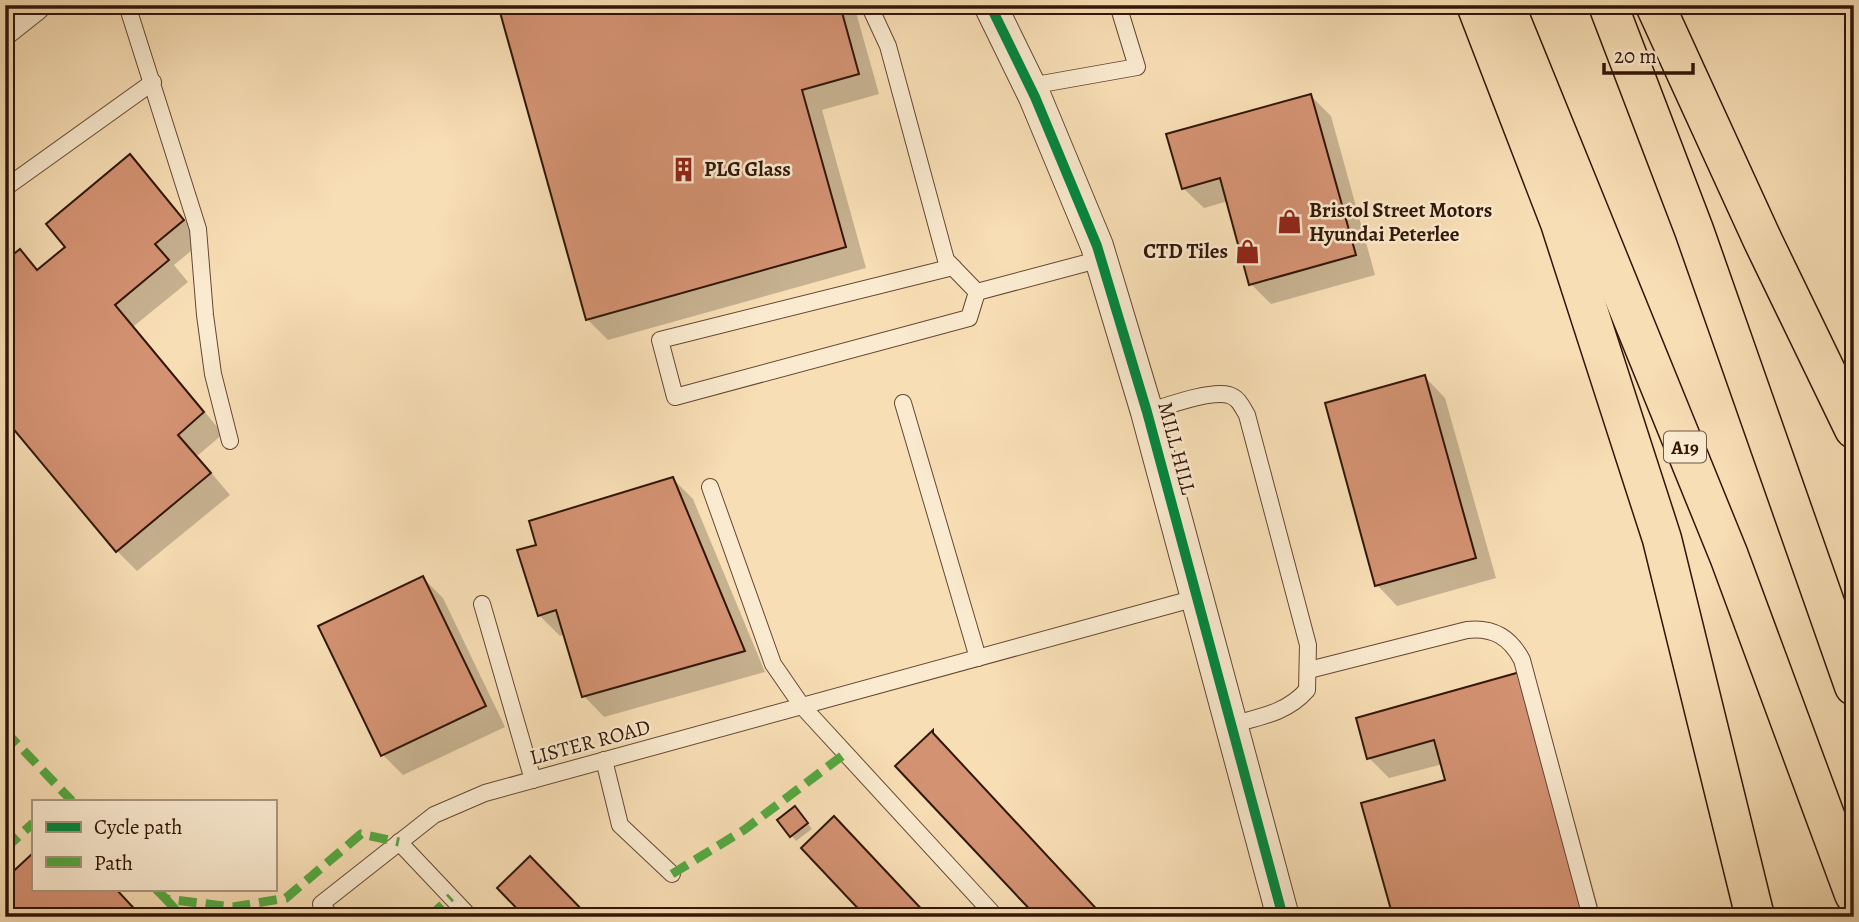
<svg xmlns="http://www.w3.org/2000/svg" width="1859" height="922" font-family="Alegreya,serif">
<rect width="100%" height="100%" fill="#f8deb5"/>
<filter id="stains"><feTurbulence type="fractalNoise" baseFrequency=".00286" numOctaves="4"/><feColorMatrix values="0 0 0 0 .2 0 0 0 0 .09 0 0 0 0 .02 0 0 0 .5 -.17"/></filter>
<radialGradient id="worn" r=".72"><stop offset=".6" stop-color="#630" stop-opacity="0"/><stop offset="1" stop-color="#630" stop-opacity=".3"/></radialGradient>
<g fill="#0003">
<polygon points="500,5 854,5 879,94 822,110 866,268 608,340 587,319"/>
<polygon points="1311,96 1331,116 1375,275 1271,304 1251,284 1228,201 1204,208 1183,188"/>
<polygon points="130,157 203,241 174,265 188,282 134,326 223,434 197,456 230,495 137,571 117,551 20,251 39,271 67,247"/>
<polygon points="1425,377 1445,398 1496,578 1397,606 1377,585"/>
<polygon points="673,479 693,499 765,672 604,717 584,696 565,634 560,636 539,615"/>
<polygon points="423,578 443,598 505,727 403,775 383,755"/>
<polygon points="1519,674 1540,695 1601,917 1394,917 1448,781 1443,764 1389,778 1369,758"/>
<polygon points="800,813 812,829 796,841 779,820"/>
<polygon points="33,855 33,889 115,889 142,917 5,908 5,881"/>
</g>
<g fill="#d39272" stroke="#321607" stroke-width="2">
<polygon points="498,5 840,5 859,74 802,90 846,247 586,320"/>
<polygon points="1311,94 1356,255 1249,285 1220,178 1182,189 1166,134"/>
<polygon points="130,154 184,220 155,244 169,260 115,305 204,412 178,435 211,473 116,552 5,419 5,261 20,249 37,270 65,247 46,224"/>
<polygon points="1425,375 1476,558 1375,586 1325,403"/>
<polygon points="673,477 745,651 582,697 556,610 538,616 517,550 536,545 529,521"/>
<polygon points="423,576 486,706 381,756 318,626"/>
<polygon points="1520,672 1587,917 1393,917 1361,803 1445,780 1434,740 1367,759 1356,718"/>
<polygon points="933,730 933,733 1104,917 1037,917 895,766"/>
<polygon points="795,806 808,823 790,837 777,820"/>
<polygon points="834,816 929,917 866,917 801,848"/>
<polygon points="33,853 33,889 116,889 142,917 11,917 5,911 5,879"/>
<polygon points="530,856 589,917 525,917 497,888"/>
</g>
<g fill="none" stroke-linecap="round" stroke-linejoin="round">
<defs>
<g id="service">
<polyline points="127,5 198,229 205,315 213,374 230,441"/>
<polyline points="869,5 888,46 946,260 977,292 1101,259"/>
<polyline points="1030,86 1137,67 1118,5"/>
<polyline points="5,188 153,82"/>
<polyline points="953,267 660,340 675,397 969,318 977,292"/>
<polyline points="903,403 978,658"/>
<path d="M1147,412C1167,406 1209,390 1229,395C1239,398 1242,407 1247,415L1308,645L1307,690C1287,713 1259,717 1231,725"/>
<polyline points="710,487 773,664 802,706 996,917"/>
<polyline points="482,604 533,780"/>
<path d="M1309,670L1467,630C1493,627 1510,637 1522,660L1591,917"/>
<polyline points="604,760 620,825 672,874"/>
<polyline points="399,842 470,917"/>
<polyline points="331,917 321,904 434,815 485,793 1196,598"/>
</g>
<g id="minor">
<polyline points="990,5 1035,97 1097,246 1147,412 1283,917"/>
<polyline points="5,28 34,5"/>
</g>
<g id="trunk">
<polyline points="1476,5 1560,223 1662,539 1755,917"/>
<polyline points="1505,5 1729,556 1854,894"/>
<polyline points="1608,5 1694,230 1854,686"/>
<polyline points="1655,5 1763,241 1854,429"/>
</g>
</defs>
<use href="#service" stroke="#644832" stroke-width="18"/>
<use href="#minor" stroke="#644832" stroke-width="34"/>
<use href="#trunk" stroke="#321607" stroke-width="41"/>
<use href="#service" stroke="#faeacf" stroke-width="16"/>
<use href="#minor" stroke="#faeacf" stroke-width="32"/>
<use href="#trunk" stroke="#f8deb5" stroke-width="38"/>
<g stroke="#54a941" stroke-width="9" stroke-dasharray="18 9" stroke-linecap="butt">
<polyline points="5,731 72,801"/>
<polyline points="5,849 33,823"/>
<polyline points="672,874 744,830 846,753"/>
<polyline points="156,889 166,899 233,907 286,898 361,834 399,842"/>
<polyline points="166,899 182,917"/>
<polyline points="429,917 451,897"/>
</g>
<defs>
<polyline id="cycleway" points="990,5 1035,97 1097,246 1147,412 1283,917"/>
</defs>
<use href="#cycleway" stroke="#faeacf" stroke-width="15"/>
<use href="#cycleway" stroke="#00873e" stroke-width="10"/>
</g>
<defs>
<symbol id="building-bare" viewBox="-9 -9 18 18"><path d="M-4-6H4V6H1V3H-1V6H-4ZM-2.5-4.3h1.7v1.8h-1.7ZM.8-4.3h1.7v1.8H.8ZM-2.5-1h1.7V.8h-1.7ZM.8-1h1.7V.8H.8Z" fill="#8f2418" stroke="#faeacf" stroke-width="2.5" paint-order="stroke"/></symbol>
<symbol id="shop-bare" viewBox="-9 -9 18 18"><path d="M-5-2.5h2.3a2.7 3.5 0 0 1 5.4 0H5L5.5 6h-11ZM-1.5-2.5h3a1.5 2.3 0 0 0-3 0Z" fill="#8f2418" stroke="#faeacf" stroke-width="2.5" paint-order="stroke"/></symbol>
</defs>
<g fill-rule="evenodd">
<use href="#building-bare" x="666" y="152" width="35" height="35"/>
<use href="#shop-bare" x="1272" y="204" width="35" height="35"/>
<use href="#shop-bare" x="1230" y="234" width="35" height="35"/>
</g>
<g text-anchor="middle" stroke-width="5" stroke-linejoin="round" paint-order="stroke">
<rect fill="#faeacf" stroke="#6e5643" stroke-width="2" x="1664" y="431.5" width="42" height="31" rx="5"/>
<g font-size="19" font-weight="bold" fill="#321607">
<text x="1685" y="454">A19</text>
</g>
<g font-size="21" font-weight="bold" fill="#321607" stroke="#faeacf" text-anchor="start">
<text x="704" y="176">PLG Glass</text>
<text x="1309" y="217">Bristol Street Motors<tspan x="1309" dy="24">Hyundai Peterlee</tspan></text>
<text x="1228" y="258" text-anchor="end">CTD Tiles</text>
</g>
<g font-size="21" fill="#321607" stroke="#faeacf">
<text transform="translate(1177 448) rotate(75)" y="7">MILL HILL</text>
<text transform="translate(590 742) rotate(-15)" y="7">LISTER ROAD</text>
</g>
</g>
<rect width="1859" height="922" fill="none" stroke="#f8deb5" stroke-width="28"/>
<rect x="7" y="7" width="1845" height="908" fill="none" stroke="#321607" stroke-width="3.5"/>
<rect x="14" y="14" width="1831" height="894" fill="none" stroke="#321607" stroke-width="2"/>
<rect x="32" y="800" width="245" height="91" fill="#faeacf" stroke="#aa957f" stroke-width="2"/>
<rect x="46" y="822" width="35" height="10" fill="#00873e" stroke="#aa957f" stroke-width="2"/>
<text x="94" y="834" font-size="21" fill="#321607">Cycle path</text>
<rect x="46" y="857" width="35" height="10" fill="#54a941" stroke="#aa957f" stroke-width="2"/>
<text x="94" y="870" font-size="21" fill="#321607">Path</text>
<path d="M1604 63v10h89v-10" fill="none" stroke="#321607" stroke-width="3.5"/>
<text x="1614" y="63" font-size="21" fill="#321607" stroke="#faeacf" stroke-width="5" paint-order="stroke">20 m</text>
<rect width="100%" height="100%" filter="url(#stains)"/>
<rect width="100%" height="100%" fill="url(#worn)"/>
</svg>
